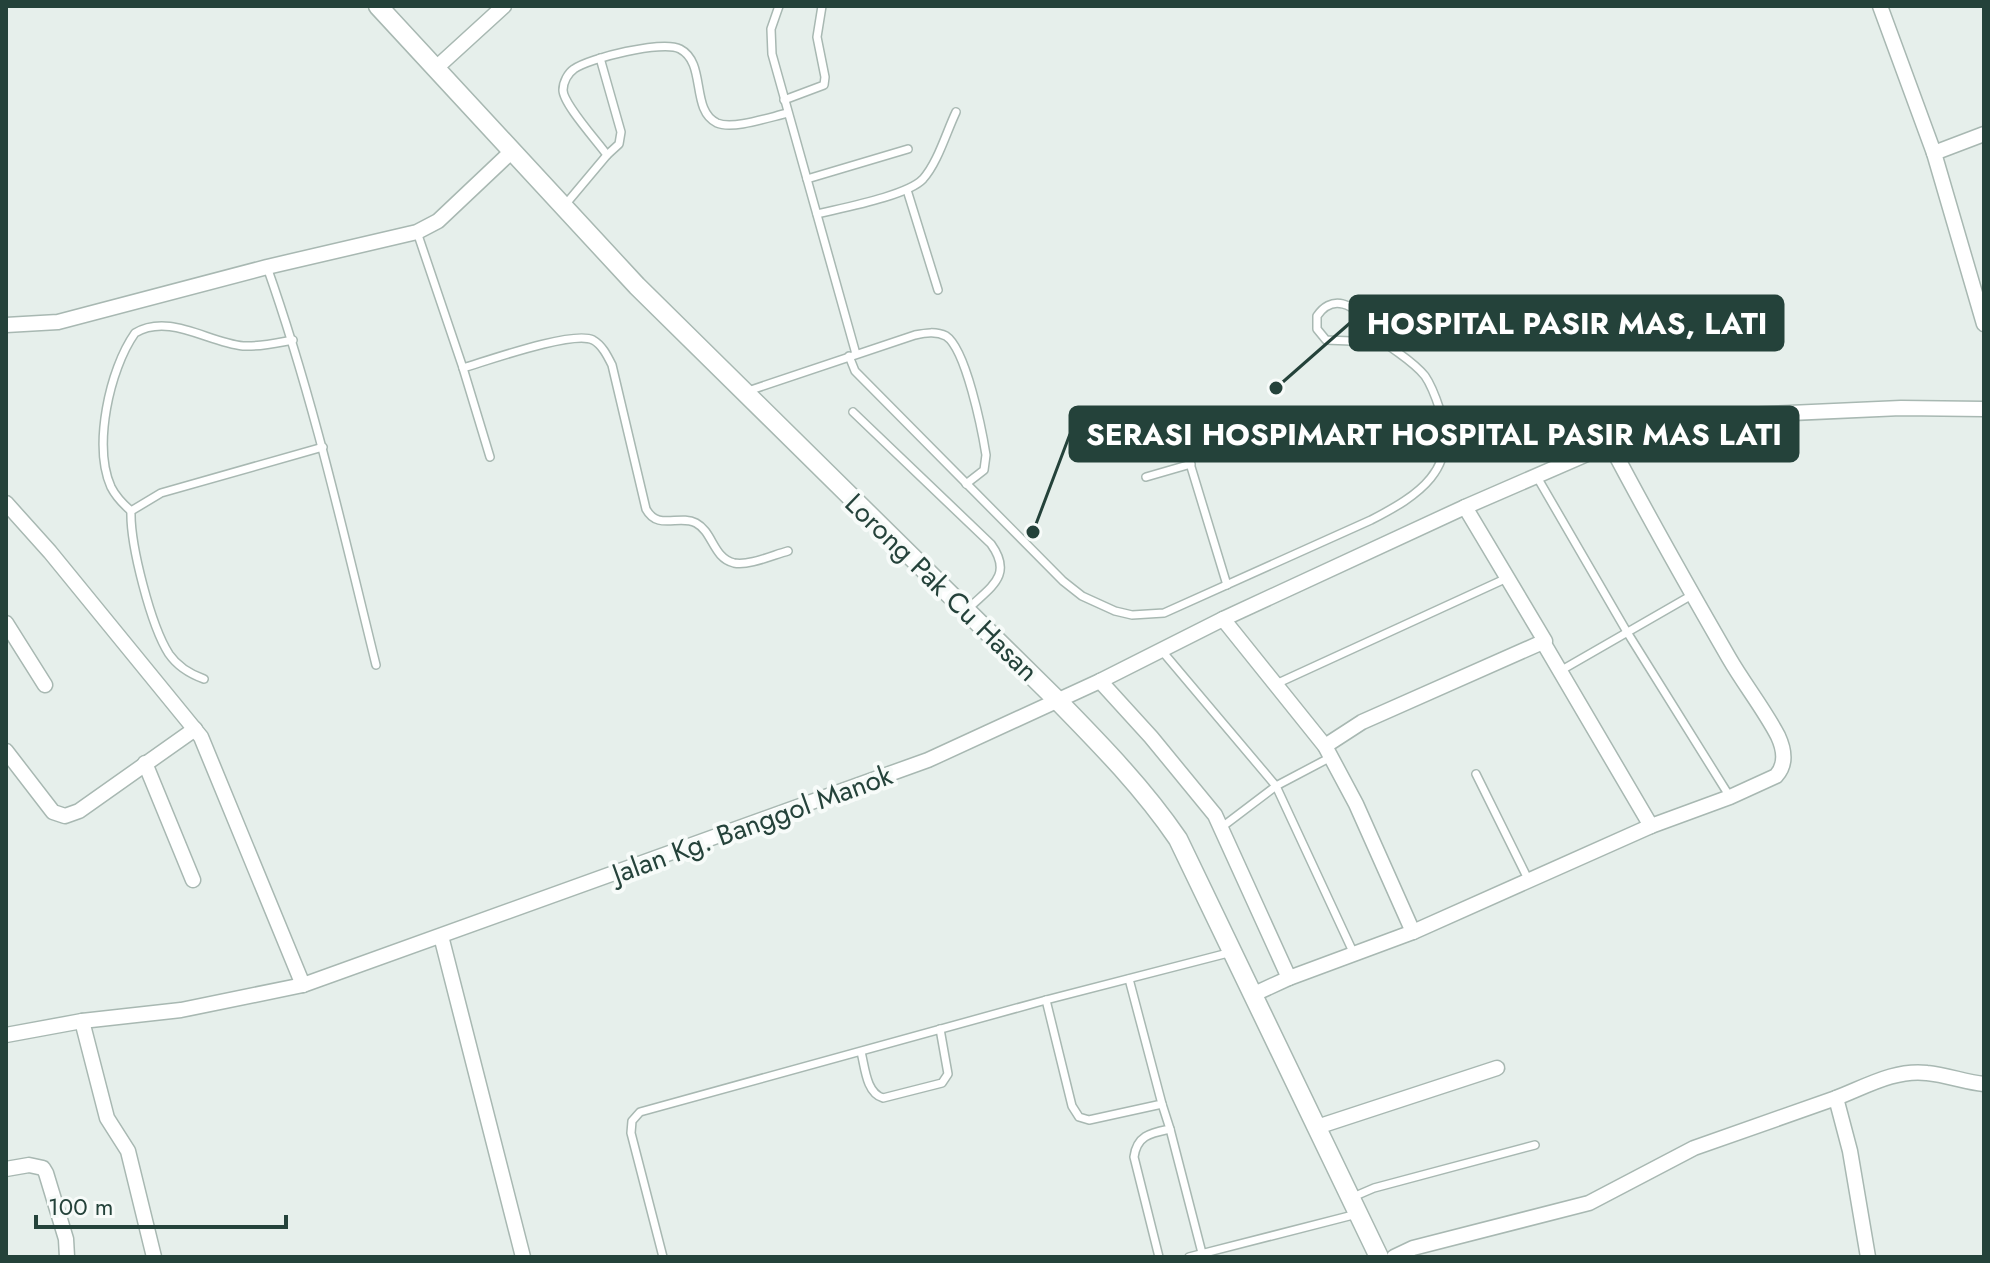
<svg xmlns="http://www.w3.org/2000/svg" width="1990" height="1263" font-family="Jost,sans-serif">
<rect width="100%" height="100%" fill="#e6efeb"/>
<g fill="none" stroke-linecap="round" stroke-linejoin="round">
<defs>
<g id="service">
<polyline points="779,6 771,29 772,54 856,354"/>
<polyline points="600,58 621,132 619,144 607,155"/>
<polyline points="784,100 824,85 825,77 817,37 822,6"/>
<polyline points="807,179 908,149"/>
<polyline points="907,190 938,290"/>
<path d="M565,205L607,155C598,142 563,104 563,90C563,82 568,73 574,69C589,58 663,40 680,49C707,63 690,110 717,123C733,130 770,117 788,113"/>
<path d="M817,214C841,208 907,196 923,179C938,162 946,133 956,112"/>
<polyline points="417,232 463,368 490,457"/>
<path d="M267,267C313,397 343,531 376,665"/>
<path d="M849,356L855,371L1063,581L1082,596L1115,611L1132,615L1164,613L1371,520C1418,496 1460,469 1440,410C1436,398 1432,386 1425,376C1413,361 1397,353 1383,341C1371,330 1360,308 1343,304C1332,301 1323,307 1317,316V329L1326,340L1351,341L1371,330"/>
<path d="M463,368C487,361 573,330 593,340C602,345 607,355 612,365L646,509C658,531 679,514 696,523C713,532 713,558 734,563C749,566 773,555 788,551"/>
<path d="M745,392L915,335C925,333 936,331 946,336C966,349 982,430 986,455L984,470L966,484"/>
<path d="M853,412L991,544C1014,576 990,587 968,609"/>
<polyline points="1181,434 1227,585"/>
<polyline points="1146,477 1191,464"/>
<polyline points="1537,477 1627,632 1730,797"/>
<path d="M131,511C123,504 116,497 111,487C93,446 109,370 135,333C169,313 207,342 243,346C260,347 276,343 293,340"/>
<polyline points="1162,651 1276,786 1354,954"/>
<polyline points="1560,671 1692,595"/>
<path d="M204,679C190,674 178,667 169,654C151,626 130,545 131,511L161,493L323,447"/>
<polyline points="1276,684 1507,578"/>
<polyline points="1476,774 1529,881"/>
<polyline points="1222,827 1276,786 1331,757"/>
<polyline points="1046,1000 1072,1106 1079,1117 1089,1120 1162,1104 1129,979"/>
<path d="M861,1052C865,1067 866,1093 883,1098L942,1083L948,1074L940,1029"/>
<polyline points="1170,1129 1202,1253"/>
<polyline points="1353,1197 1374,1188 1535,1145"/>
<polyline points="663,1257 631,1133 632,1121 640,1112 1046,1000 1232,952"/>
<path d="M1159,1257L1134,1157C1137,1135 1151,1133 1170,1129L1162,1104"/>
<polyline points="1189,1257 1357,1214"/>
</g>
<g id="minor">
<polyline points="1880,6 1934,153"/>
<polyline points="435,69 504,6"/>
<polyline points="1984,134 1934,153 1984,324"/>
<polyline points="6,325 58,322 267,267 417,232 438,221 511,152"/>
<polyline points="1610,444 1643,427 1682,418 1901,408 1984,409"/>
<polyline points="6,503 50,552 201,737 303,985"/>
<path d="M1465,507L1610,444C1648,516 1688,587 1729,658C1744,684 1764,709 1778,736C1784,749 1787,764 1776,776L1730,797L1651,826L1543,642"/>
<polyline points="1223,619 1465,507 1545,641 1362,722 1325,746"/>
<polyline points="6,623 45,685"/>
<polyline points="1100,681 1223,619 1325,746 1356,804 1413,932 1289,978 1252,995"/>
<polyline points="6,751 53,812 65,816 79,811 195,729"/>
<polyline points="145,763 193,880"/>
<polyline points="1413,932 1651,826"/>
<polyline points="441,936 523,1257"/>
<polyline points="82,1021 107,1118 128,1151 154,1257"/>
<polyline points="6,1035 82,1021 181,1010 303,985 928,760 1100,681 1151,737 1215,815 1289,978"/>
<path d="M1836,1098C1865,1087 1895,1069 1927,1073C1947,1075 1965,1082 1984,1084"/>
<polyline points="1317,1127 1497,1068"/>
<polyline points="6,1169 29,1165 43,1168 46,1173 66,1239 67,1257"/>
<polyline points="1394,1257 1413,1248 1589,1203 1694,1148 1836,1098 1850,1151 1868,1257"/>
</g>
<path id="tertiary" d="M378,6L637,286L1059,702C1102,746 1143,788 1178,839L1379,1257"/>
</defs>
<use href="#service" stroke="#a8b8b2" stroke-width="10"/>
<use href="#minor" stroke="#a8b8b2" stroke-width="17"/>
<use href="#tertiary" stroke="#a8b8b2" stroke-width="21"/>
<use href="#service" stroke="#fff" stroke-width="7"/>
<use href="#minor" stroke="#fff" stroke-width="14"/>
<use href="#tertiary" stroke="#fff" stroke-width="18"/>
</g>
<g text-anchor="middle" stroke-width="8" stroke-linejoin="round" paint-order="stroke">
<g font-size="28" fill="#24423a" stroke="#f7fbf9">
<text transform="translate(942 587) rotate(44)" y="10">Lorong Pak Cu Hasan</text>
<text transform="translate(752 824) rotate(-20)" y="10">Jalan Kg. Banggol Manok</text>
</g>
</g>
<path fill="none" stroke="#24423a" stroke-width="3" d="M1276 388L1350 323M1033 532L1070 434"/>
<g fill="#24423a" stroke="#f7fbf9" stroke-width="3">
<circle cx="1276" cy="388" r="8"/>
<circle cx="1033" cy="532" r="8"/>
</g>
<g fill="#24423a" stroke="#24423a" stroke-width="3">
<rect x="1350" y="296" width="433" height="54" rx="8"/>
<rect x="1070" y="407" width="728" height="54" rx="8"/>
</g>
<g font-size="30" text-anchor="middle" font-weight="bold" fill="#fff">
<text x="1567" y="334">HOSPITAL PASIR MAS, LATI</text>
<text x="1434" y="445">SERASI HOSPIMART HOSPITAL PASIR MAS LATI</text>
</g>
<rect width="1990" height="1263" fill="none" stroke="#24423a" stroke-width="16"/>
<path d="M36 1215v12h250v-12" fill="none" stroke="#24423a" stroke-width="4"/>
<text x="48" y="1215" font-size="24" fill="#24423a" stroke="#f7fbf9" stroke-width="6" paint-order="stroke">100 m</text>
</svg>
